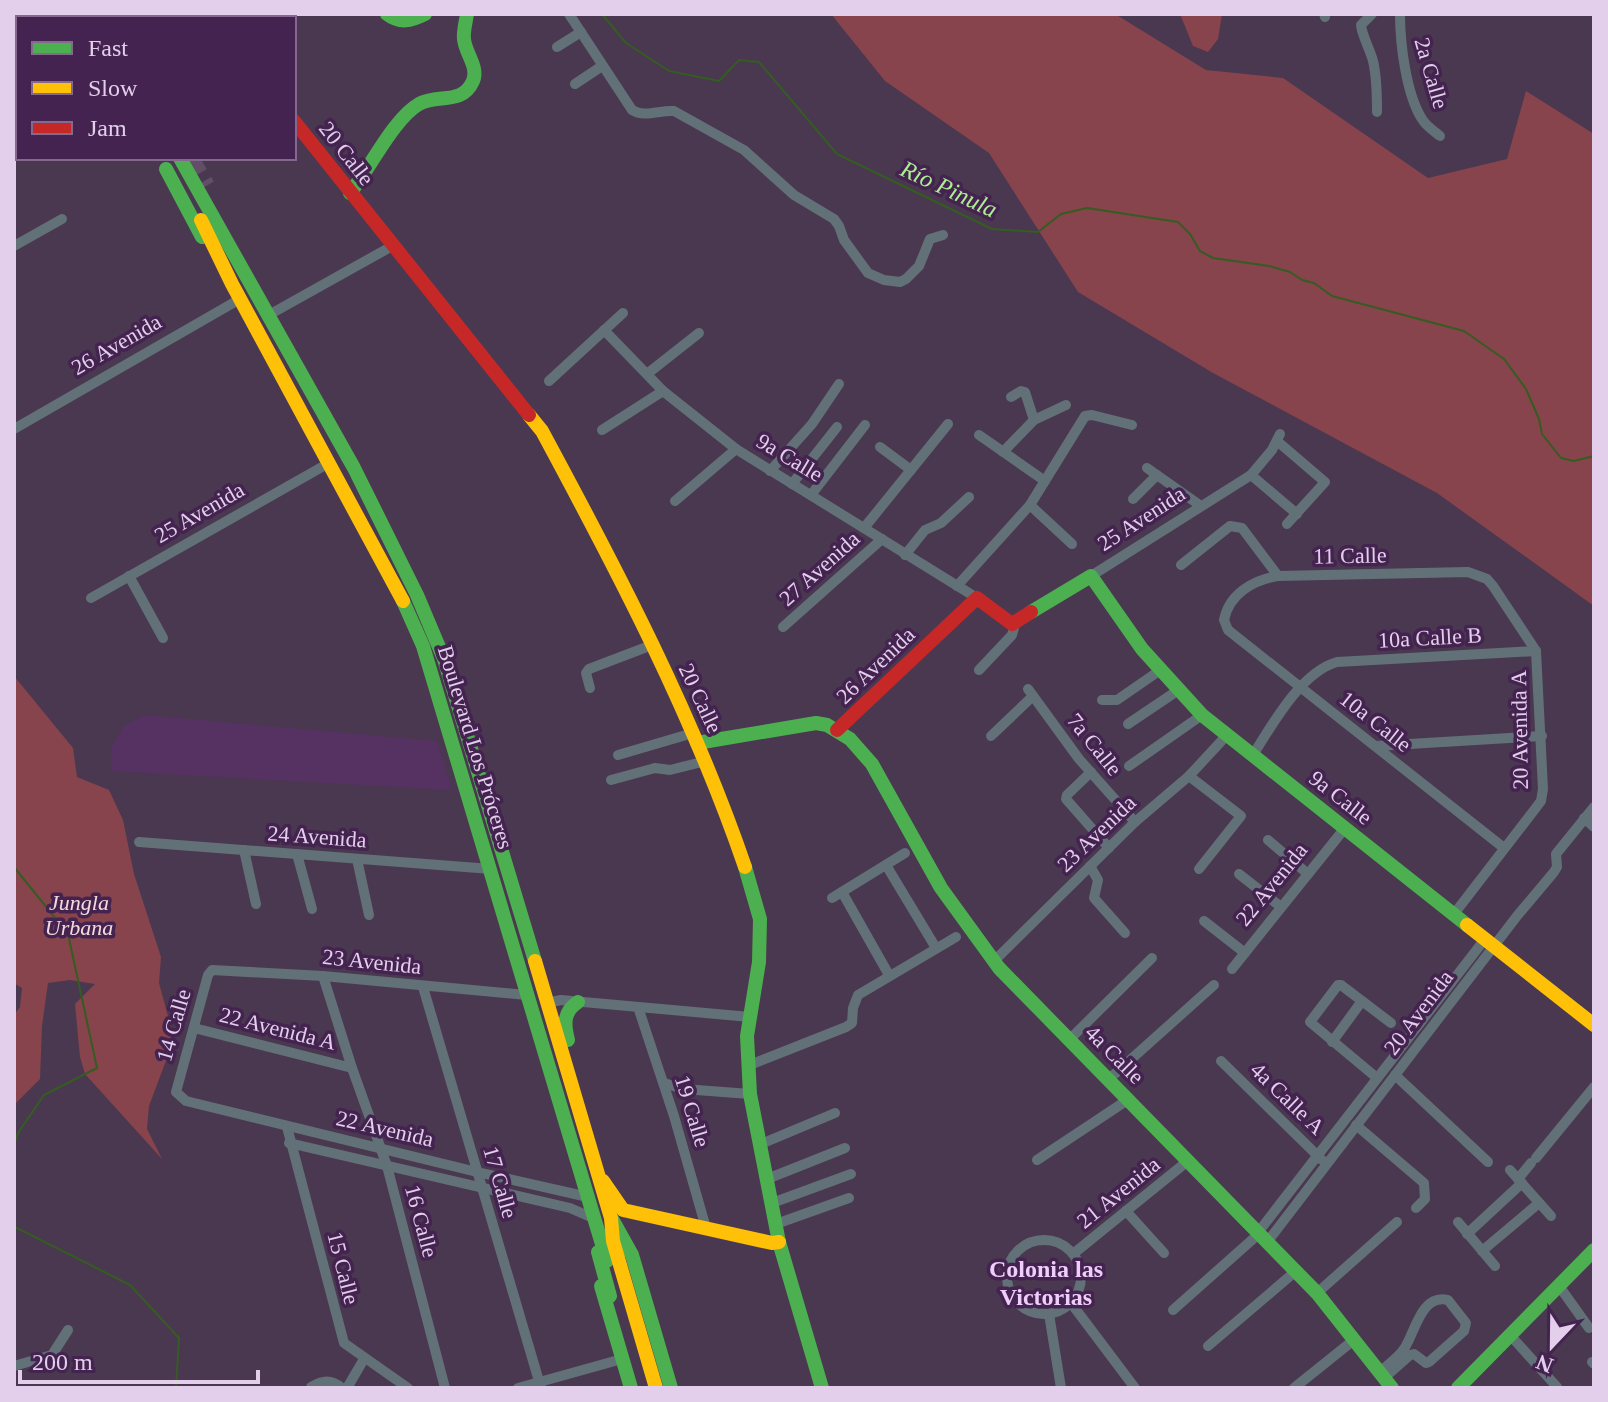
<svg xmlns="http://www.w3.org/2000/svg" width="1608" height="1402" font-family="Georgia,serif">
<rect width="100%" height="100%" fill="#4a3850"/>
<polygon fill="#553262" points="144,715 437,741 452,790 111,771 111,748 123,727"/>
<g fill="#87444c">
<polygon points="831,14 1115,14 1206,70 1283,78 1428,178 1507,159 1526,91 1594,134 1594,606 1437,493 1213,373 1078,292 989,153 885,81"/>
<polygon points="1180,14 1222,14 1218,39 1208,52 1193,46"/>
<polygon points="14,676 73,748 77,777 109,790 123,820 134,874 161,957 159,983 172,1031 170,1050 149,1106 147,1129 162,1159 85,1074 80,1057 75,1004 95,984 70,980 48,983 42,1026 40,1079 14,1105 14,1015 20,1007 22,988 14,983"/>
</g>
<g fill="none" stroke-linecap="round" stroke-linejoin="round">
<g stroke="#355c21" stroke-width="2">
<polyline points="602,14 626,43 669,71 719,81 739,60 759,62 837,154 992,229 1038,232 1061,214 1087,208 1178,222 1190,234 1200,251 1213,258 1269,266 1290,272 1302,280 1314,283 1332,296 1464,331 1504,359 1526,389 1539,419 1542,434 1561,458 1574,461 1594,456"/>
<polyline points="14,867 68,934 97,1068 44,1095 18,1133 14,1144"/>
<polyline points="14,1223 15,1227 130,1285 179,1338 176,1388"/>
</g>
<polyline stroke="#614f67" stroke-width="18" stroke-dasharray="18 9" stroke-linecap="butt" points="190,158 206,186"/>
<g stroke="#627178" stroke-width="10">
<path d="M569,14L632,110C645,118 659,110 674,111L744,150L794,195L834,219L839,226L844,240L868,273L884,280L900,282L906,279L919,266L930,239L943,235"/>
<polyline points="1324,14 1325,17"/>
<path d="M1372,14L1361,25C1362,36 1370,49 1373,61C1377,77 1377,95 1377,112"/>
<path d="M1400,14C1400,43 1406,94 1422,119C1426,126 1434,131 1440,136"/>
<polyline points="52,18 54,14"/>
<polyline points="557,47 581,32"/>
<polyline points="575,84 602,66"/>
<polyline points="14,92 18,84"/>
<polyline points="14,246 62,219"/>
<polyline points="267,316 394,245"/>
<polyline points="604,330 663,391 736,449 977,598"/>
<polyline points="647,374 699,333"/>
<polyline points="549,381 623,313"/>
<polyline points="1011,397 1021,391 1025,392 1034,420"/>
<polyline points="14,429 240,299"/>
<polyline points="602,430 663,391"/>
<polyline points="979,435 1045,481"/>
<polyline points="1277,441 1325,482 1287,524"/>
<polyline points="880,447 911,470"/>
<polyline points="1003,452 1034,420 1066,405"/>
<polyline points="1147,468 1201,506"/>
<polyline points="770,471 812,424 839,384"/>
<polyline points="1251,475 1297,514"/>
<polyline points="792,484 837,427"/>
<polyline points="811,495 865,425"/>
<polyline points="1133,499 1157,475"/>
<polyline points="675,501 736,449"/>
<polyline points="1030,505 1072,544"/>
<polyline points="864,528 948,424"/>
<polyline points="905,555 925,530 941,523 969,497"/>
<polyline points="1181,565 1230,526 1242,528 1278,576"/>
<polyline points="129,576 163,638"/>
<polyline points="1091,576 1251,475 1272,450 1280,434"/>
<polyline points="957,586 1030,505 1085,416 1092,415 1132,425"/>
<polyline points="91,598 329,463"/>
<polyline points="783,627 882,539"/>
<polyline points="979,670 1012,635 1016,621"/>
<polyline points="590,688 586,673 589,669 652,645"/>
<polyline points="1028,689 1079,759 1135,822"/>
<polyline points="1102,700 1117,700 1159,671"/>
<polyline points="1128,724 1177,691"/>
<polyline points="991,736 1033,696"/>
<polyline points="1376,746 1542,736"/>
<polyline points="618,755 693,733"/>
<path d="M1253,755C1272,725 1301,672 1337,662L1536,651"/>
<polyline points="1129,766 1202,715"/>
<polyline points="1091,772 1067,795 1066,799 1109,848"/>
<polyline points="1189,776 1241,816 1199,869"/>
<polyline points="611,780 655,768 670,770 706,761"/>
<polyline points="1584,818 1594,827"/>
<polyline points="1268,840 1308,874"/>
<polyline points="139,842 491,869"/>
<polyline points="244,850 256,904"/>
<polyline points="297,854 312,909"/>
<polyline points="357,859 369,915"/>
<polyline points="886,865 936,948"/>
<polyline points="1090,866 1098,880 1094,898 1125,933"/>
<polyline points="1239,874 1281,907"/>
<polyline points="842,892 889,975"/>
<polyline points="832,898 905,853"/>
<path d="M1454,914L1535,809L1541,801L1543,789L1536,651L1493,586L1487,579L1468,572L1278,576C1253,580 1229,594 1224,620L1228,630L1504,848"/>
<polyline points="1204,921 1245,953"/>
<polyline points="994,961 1135,822 1189,776 1227,735"/>
<polyline points="1232,969 1345,828"/>
<polyline points="323,976 352,1068 387,1166 445,1388"/>
<polyline points="423,987 541,1388"/>
<polyline points="527,995 323,976 212,970 208,975 176,1092 186,1101 477,1172 588,1197"/>
<polyline points="546,1003 561,1000 750,1017"/>
<polyline points="638,1007 674,1116 706,1228"/>
<polyline points="194,1028 352,1068"/>
<polyline points="1070,1039 1152,958"/>
<polyline points="1332,1042 1362,1001"/>
<polyline points="1221,1061 1322,1160"/>
<polyline points="747,1066 846,1027 852,1023 853,1008 858,995 956,937"/>
<polyline points="1395,1075 1488,1162"/>
<polyline points="1377,1078 1310,1022 1338,985 1341,985 1391,1023"/>
<polyline points="1109,1079 1214,985"/>
<polyline points="664,1083 683,1089 750,1094"/>
<polyline points="1356,1125 1424,1183 1425,1199 1416,1208"/>
<polyline points="287,1127 344,1343 408,1388"/>
<polyline points="289,1143 570,1208 593,1218"/>
<polyline points="761,1144 835,1113"/>
<polyline points="1536,1158 1594,1087"/>
<polyline points="1037,1160 1129,1099"/>
<polyline points="1510,1170 1551,1216"/>
<polyline points="767,1179 845,1148"/>
<polyline points="1518,1179 1531,1163"/>
<polyline points="772,1203 851,1174"/>
<polyline points="1126,1211 1164,1253"/>
<polyline points="1458,1222 1495,1266"/>
<polyline points="776,1224 849,1198"/>
<polyline points="1467,1234 1522,1183"/>
<circle cx="1044" cy="1277" r="37"/>
<polyline points="1268,1241 1517,916 1554,872 1557,867 1556,854 1594,807"/>
<polyline points="1482,1251 1539,1203"/>
<polyline points="1073,1254 1189,1160"/>
<polyline points="1559,1286 1589,1328"/>
<polyline points="1317,1293 1397,1222"/>
<polyline points="1071,1303 1135,1388"/>
<polyline points="1173,1310 1253,1239 1485,939"/>
<polyline points="1049,1314 1061,1388"/>
<polyline points="1510,1335 1557,1387"/>
<polyline points="1208,1346 1296,1271"/>
<polyline points="1592,1362 1594,1364"/>
<polyline points="14,1366 52,1355 68,1330"/>
<path d="M1380,1372C1387,1365 1398,1358 1404,1349C1415,1333 1421,1293 1448,1300L1466,1323L1464,1331L1429,1362L1426,1363L1414,1354L1410,1355L1384,1378"/>
<path d="M311,1387C323,1380 331,1379 342,1388"/>
<polyline points="347,1388 364,1359"/>
<polyline points="518,1388 622,1359"/>
<polyline points="1294,1388 1355,1339"/>
</g>
<g stroke="#4caf50" stroke-width="14">
<polyline points="89,14 91,18"/>
<path d="M387,14C400,24 411,21 425,14"/>
<polyline points="180,158 354,468 417,595 444,659 535,961"/>
<polyline points="166,169 202,237"/>
<path d="M350,193C369,170 394,118 419,104C437,93 462,106 473,81C479,67 465,53 464,39C463,31 466,22 467,14"/>
<polyline points="403,601 423,646 607,1261"/>
<polyline points="1031,612 1091,576 1142,649 1202,715 1467,925"/>
<polyline points="697,743 816,723 827,725 850,739 872,764 941,888 999,968 1317,1293 1392,1388"/>
<polyline points="745,867 760,919 759,962 747,1036 750,1094 779,1242 822,1388"/>
<path d="M568,1040C564,1024 563,1012 578,1002"/>
<polyline points="612,1219 632,1255 671,1388"/>
<polyline points="598,1252 610,1296"/>
<polyline points="601,1286 631,1388"/>
<polyline points="1458,1388 1594,1250"/>
</g>
<g stroke="#ffc107" stroke-width="14">
<polyline points="241,14 243,18"/>
<polyline points="110,18 111,14"/>
<polyline points="201,220 232,284 403,601"/>
<path d="M529,415L542,431C618,572 693,715 745,867"/>
<polyline points="1467,925 1594,1025"/>
<polyline points="535,961 611,1218 613,1241 656,1388"/>
<polyline points="603,1181 623,1210 772,1243 779,1242"/>
</g>
<g stroke="#c62828" stroke-width="14">
<polyline points="294,121 529,415"/>
<polyline points="837,730 977,598 1012,624 1031,612"/>
</g>
</g>
<g text-anchor="middle" stroke-width="7" stroke-linejoin="round" paint-order="stroke">
<g font-size="22" fill="#e3cfeb" stroke="#442350">
<text transform="translate(1432 73) rotate(74)" y="8">2a Calle</text>
<text transform="translate(347 153) rotate(52)" y="8">20 Calle</text>
<text transform="translate(116 344) rotate(-30)" y="8">26 Avenida</text>
<text transform="translate(790 457) rotate(31)" y="8">9a Calle</text>
<text transform="translate(199 512) rotate(-30)" y="8">25 Avenida</text>
<text transform="translate(1141 518) rotate(-33)" y="8">25 Avenida</text>
<text transform="translate(1350 555) rotate(-1)" y="8">11 Calle</text>
<text transform="translate(819 568) rotate(-42)" y="8">27 Avenida</text>
<text transform="translate(1430 637) rotate(-3)" y="8">10a Calle B</text>
<text transform="translate(875 665) rotate(-44)" y="8">26 Avenida</text>
<text transform="translate(701 698) rotate(65)" y="8">20 Calle</text>
<text transform="translate(1376 721) rotate(38)" y="8">10a Calle</text>
<text transform="translate(1519 730) rotate(-91)" y="8">20 Avenida A</text>
<text transform="translate(1095 744) rotate(51)" y="8">7a Calle</text>
<text transform="translate(476 747) rotate(73)" y="8">Boulevard Los Próceres</text>
<text transform="translate(1341 797) rotate(38)" y="8">9a Calle</text>
<text transform="translate(1096 833) rotate(-44)" y="8">23 Avenida</text>
<text transform="translate(317 836) rotate(4)" y="8">24 Avenida</text>
<text transform="translate(1271 884) rotate(-51)" y="8">22 Avenida</text>
<text transform="translate(372 961) rotate(6)" y="8">23 Avenida</text>
<text transform="translate(1418 1012) rotate(-53)" y="8">20 Avenida</text>
<text transform="translate(173 1025) rotate(-74)" y="8">14 Calle</text>
<text transform="translate(278 1028) rotate(14)" y="8">22 Avenida A</text>
<text transform="translate(1115 1054) rotate(45)" y="8">4a Calle</text>
<text transform="translate(1288 1098) rotate(44)" y="8">4a Calle A</text>
<text transform="translate(693 1111) rotate(73)" y="8">19 Calle</text>
<text transform="translate(385 1128) rotate(13)" y="8">22 Avenida</text>
<text transform="translate(501 1182) rotate(74)" y="8">17 Calle</text>
<text transform="translate(1118 1192) rotate(-39)" y="8">21 Avenida</text>
<text transform="translate(422 1221) rotate(75)" y="8">16 Calle</text>
<text transform="translate(344 1268) rotate(76)" y="8">15 Calle</text>
</g>
<g font-size="22" font-style="italic" fill="#f4dbdb" stroke="#442350">
<text x="79" y="910">Jungla<tspan x="79" dy="25">Urbana</tspan></text>
</g>
<g font-size="24" font-style="italic" fill="#adee91" stroke="#442350">
<text transform="translate(949 189) rotate(25)" y="8">Río Pinula</text>
</g>
<g font-size="24" font-weight="bold" fill="#efcefb" stroke="#442350">
<text x="1046" y="1277">Colonia las<tspan x="1046" dy="28">Victorias</tspan></text>
</g>
</g>
<rect width="1608" height="1402" fill="none" stroke="#e3cfeb" stroke-width="32"/>
<rect x="16" y="16" width="280" height="144" fill="#442350" stroke="#84688e" stroke-width="2"/>
<rect x="32" y="42" width="40" height="12" fill="#4caf50" stroke="#84688e" stroke-width="2"/>
<text x="88" y="56" font-size="24" fill="#e3cfeb">Fast</text>
<rect x="32" y="82" width="40" height="12" fill="#ffc107" stroke="#84688e" stroke-width="2"/>
<text x="88" y="96" font-size="24" fill="#e3cfeb">Slow</text>
<rect x="32" y="122" width="40" height="12" fill="#c62828" stroke="#84688e" stroke-width="2"/>
<text x="88" y="136" font-size="24" fill="#e3cfeb">Jam</text>
<g transform="translate(1552 1346) rotate(202)" stroke="#442350" stroke-width="6" paint-order="stroke">
<path d="M0-6L14 30L0 20L-14 30Z" fill="#e3cfeb"/>
<text y="-12" font-size="22" font-weight="bold" text-anchor="middle" fill="#e3cfeb">N</text>
</g>
<path d="M20 1370v12h238v-12" fill="none" stroke="#e3cfeb" stroke-width="4"/>
<text x="32" y="1370" font-size="24" fill="#e3cfeb" stroke="#442350" stroke-width="6" paint-order="stroke">200 m</text>
</svg>
